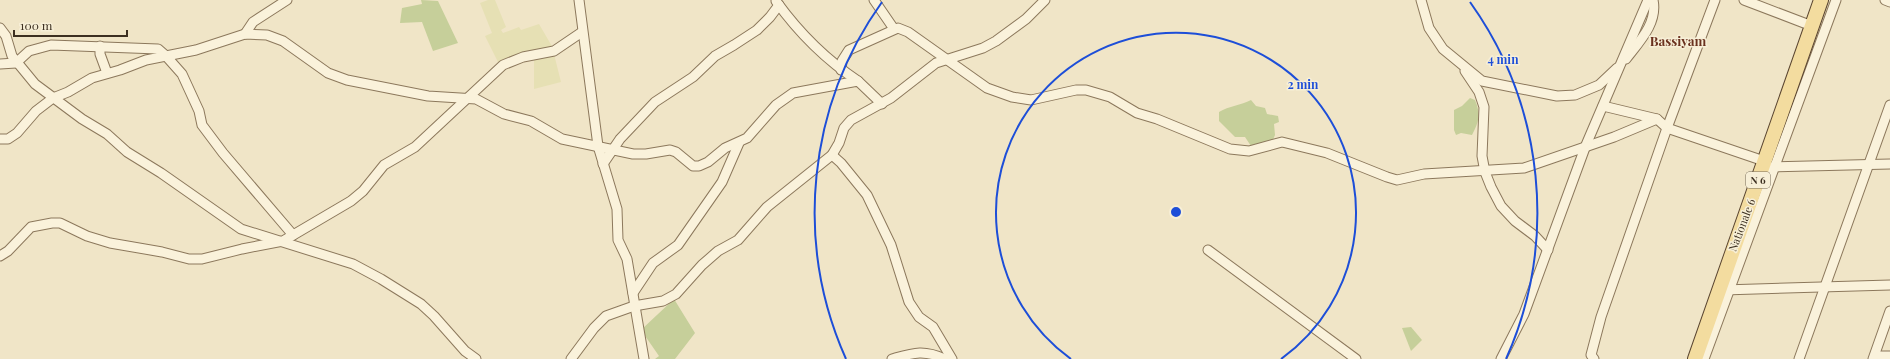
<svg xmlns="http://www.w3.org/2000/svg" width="1890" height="359" font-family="'Playfair Display',serif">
<rect width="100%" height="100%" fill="#f0e5c7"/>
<g fill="#e6e0b4">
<polygon points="488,0 495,0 506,27 501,30 503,33 519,27 521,30 539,24 553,48 499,64 485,36 492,33 480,3"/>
<polygon points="554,54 561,82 534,89 534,59"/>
</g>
<g fill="#c6cf9a">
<polygon points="421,0 438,1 458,43 433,51 422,22 400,23 402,8 422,4"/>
<path d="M1470,98L1475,100C1481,114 1479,122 1472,135L1461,133L1456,135L1454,130V110L1462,106Z"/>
<path d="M1251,100L1256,106L1265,108L1267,114L1278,116L1279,122L1274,124L1275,135L1272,142L1251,146L1245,137H1235L1219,121V112C1229,106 1241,105 1251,100Z"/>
<polygon points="674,299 695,333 675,359 655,359 659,356 641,330"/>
<polygon points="1411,327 1422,340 1411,351 1402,328"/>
</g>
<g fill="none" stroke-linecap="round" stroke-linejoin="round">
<defs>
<g id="minor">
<polyline points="579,0 598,146 617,209 618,240 627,259 644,359"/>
<polyline points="874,0 894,29"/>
<polyline points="1421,0 1429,28 1443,49 1482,81 1557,96 1575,95 1599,85 1617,68"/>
<polyline points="1744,0 1812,26"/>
<polyline points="1885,0 1890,2"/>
<path d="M776,1C799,33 825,59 858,81"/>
<polyline points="0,28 6,36 12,56 35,84 82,119 107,134 127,152 161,173 241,229 353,264 381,279 421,304 434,316 465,351 476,359"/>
<polyline points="245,34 253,22 287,0"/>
<polyline points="100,46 100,54 107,73"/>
<path d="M1626,59C1639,42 1658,23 1653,0"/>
<polyline points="0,64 16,63 29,51 51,45 158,49 166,56 196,50 245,34 267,35 283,41 328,73 347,80 428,96 476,99 504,114 531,121 562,139 633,154 646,154 670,150 676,152 693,166 699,166 708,162 725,148 747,138 776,105 793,93 858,81 882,104"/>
<polyline points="841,70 842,61 849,50 898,28 908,32 987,88 1012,97 1031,100 1076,90 1086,90 1110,97 1137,113 1157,119 1230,149 1249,151 1282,142 1327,153 1387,177 1397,180 1424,174 1524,168 1614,137 1657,119"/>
<polyline points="1465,71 1479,92 1484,107 1482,156 1485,172 1491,187 1501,206 1515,221 1535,236 1548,250"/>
<polyline points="1603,106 1657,119 1667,128 1764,161"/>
<polyline points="0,139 8,139 17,133 36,111 53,98 68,92 92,78 120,70 146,60 166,56 182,74 199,111 202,125 223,153 293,235"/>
<polyline points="832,155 841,163 867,195 891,245 909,302 919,317 933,327 952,359"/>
<polyline points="603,164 620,139 655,102 693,77 715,56 734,45 757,30 770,17 779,5"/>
<polyline points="1769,167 1890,164"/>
<polyline points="1208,250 1356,359"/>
<polyline points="0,256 8,251 31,227 52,223 60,223 87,236 110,243 162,252 189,259 202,259 242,249 283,241 351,201 363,191 384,165 415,147 503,65 523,57 554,51 582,32"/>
<polyline points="1723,290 1890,285"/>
<polyline points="633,293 653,263 678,245 722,182 739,143"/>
<polyline points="1875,356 1890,356"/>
<polyline points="571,359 594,328 606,316 634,306 663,301 676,294 702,265 718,251 738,240 767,207 832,155 839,143 844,128 851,120 891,98 936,63 983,48 996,41 1026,19 1045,0"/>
<path d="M892,359C913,353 923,349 945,359"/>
<polyline points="1501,359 1524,314 1586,145 1648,0"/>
<polyline points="1594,359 1591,355 1601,317 1667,128 1715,0"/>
<polyline points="1704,359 1836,0"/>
<polyline points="1799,359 1890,105"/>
<polyline points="1873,359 1890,311"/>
</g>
<polyline id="primary" points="1695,359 1821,0"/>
</defs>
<use href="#minor" stroke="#8c785c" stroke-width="11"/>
<use href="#primary" stroke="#5a4530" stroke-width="16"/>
<use href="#minor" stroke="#faf2db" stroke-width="9"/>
<use href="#primary" stroke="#f3dc9f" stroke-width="14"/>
</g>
<g fill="none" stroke="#1d4ed8" stroke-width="2">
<path d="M1071 359A180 180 0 1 1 1281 359"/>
<path d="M846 359A361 361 0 0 1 882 2M1470 2A361 361 0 0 1 1506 359"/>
</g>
<g text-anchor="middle" stroke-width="3" stroke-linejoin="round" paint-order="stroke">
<rect fill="#f7efd7" stroke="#746957" stroke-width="1" x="1746" y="172" width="24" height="16" rx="3"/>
<g font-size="10" font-weight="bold" fill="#3c2f20">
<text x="1758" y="184">N 6</text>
</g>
<g font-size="11" fill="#3c2f20" stroke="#f7efd7">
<text transform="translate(1742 225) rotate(-69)" y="4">Nationale 6</text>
</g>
<g font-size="13" font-weight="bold" fill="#6a311e" stroke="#f7efd7">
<text x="1678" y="46">Bassiyam</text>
</g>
</g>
<circle cx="1176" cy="212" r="6" fill="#1d4ed8" stroke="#f7efd7" stroke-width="2"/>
<g font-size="12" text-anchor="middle" font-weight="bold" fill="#1d4ed8" stroke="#f7efd7" stroke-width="3" stroke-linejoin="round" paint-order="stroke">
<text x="1503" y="64">4 min</text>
<text x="1303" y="89">2 min</text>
</g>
<path d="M14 30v6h113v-6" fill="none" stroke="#3c2f20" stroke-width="2"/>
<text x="20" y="30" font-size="12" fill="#3c2f20" stroke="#f7efd7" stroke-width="3" paint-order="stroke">100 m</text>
</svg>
